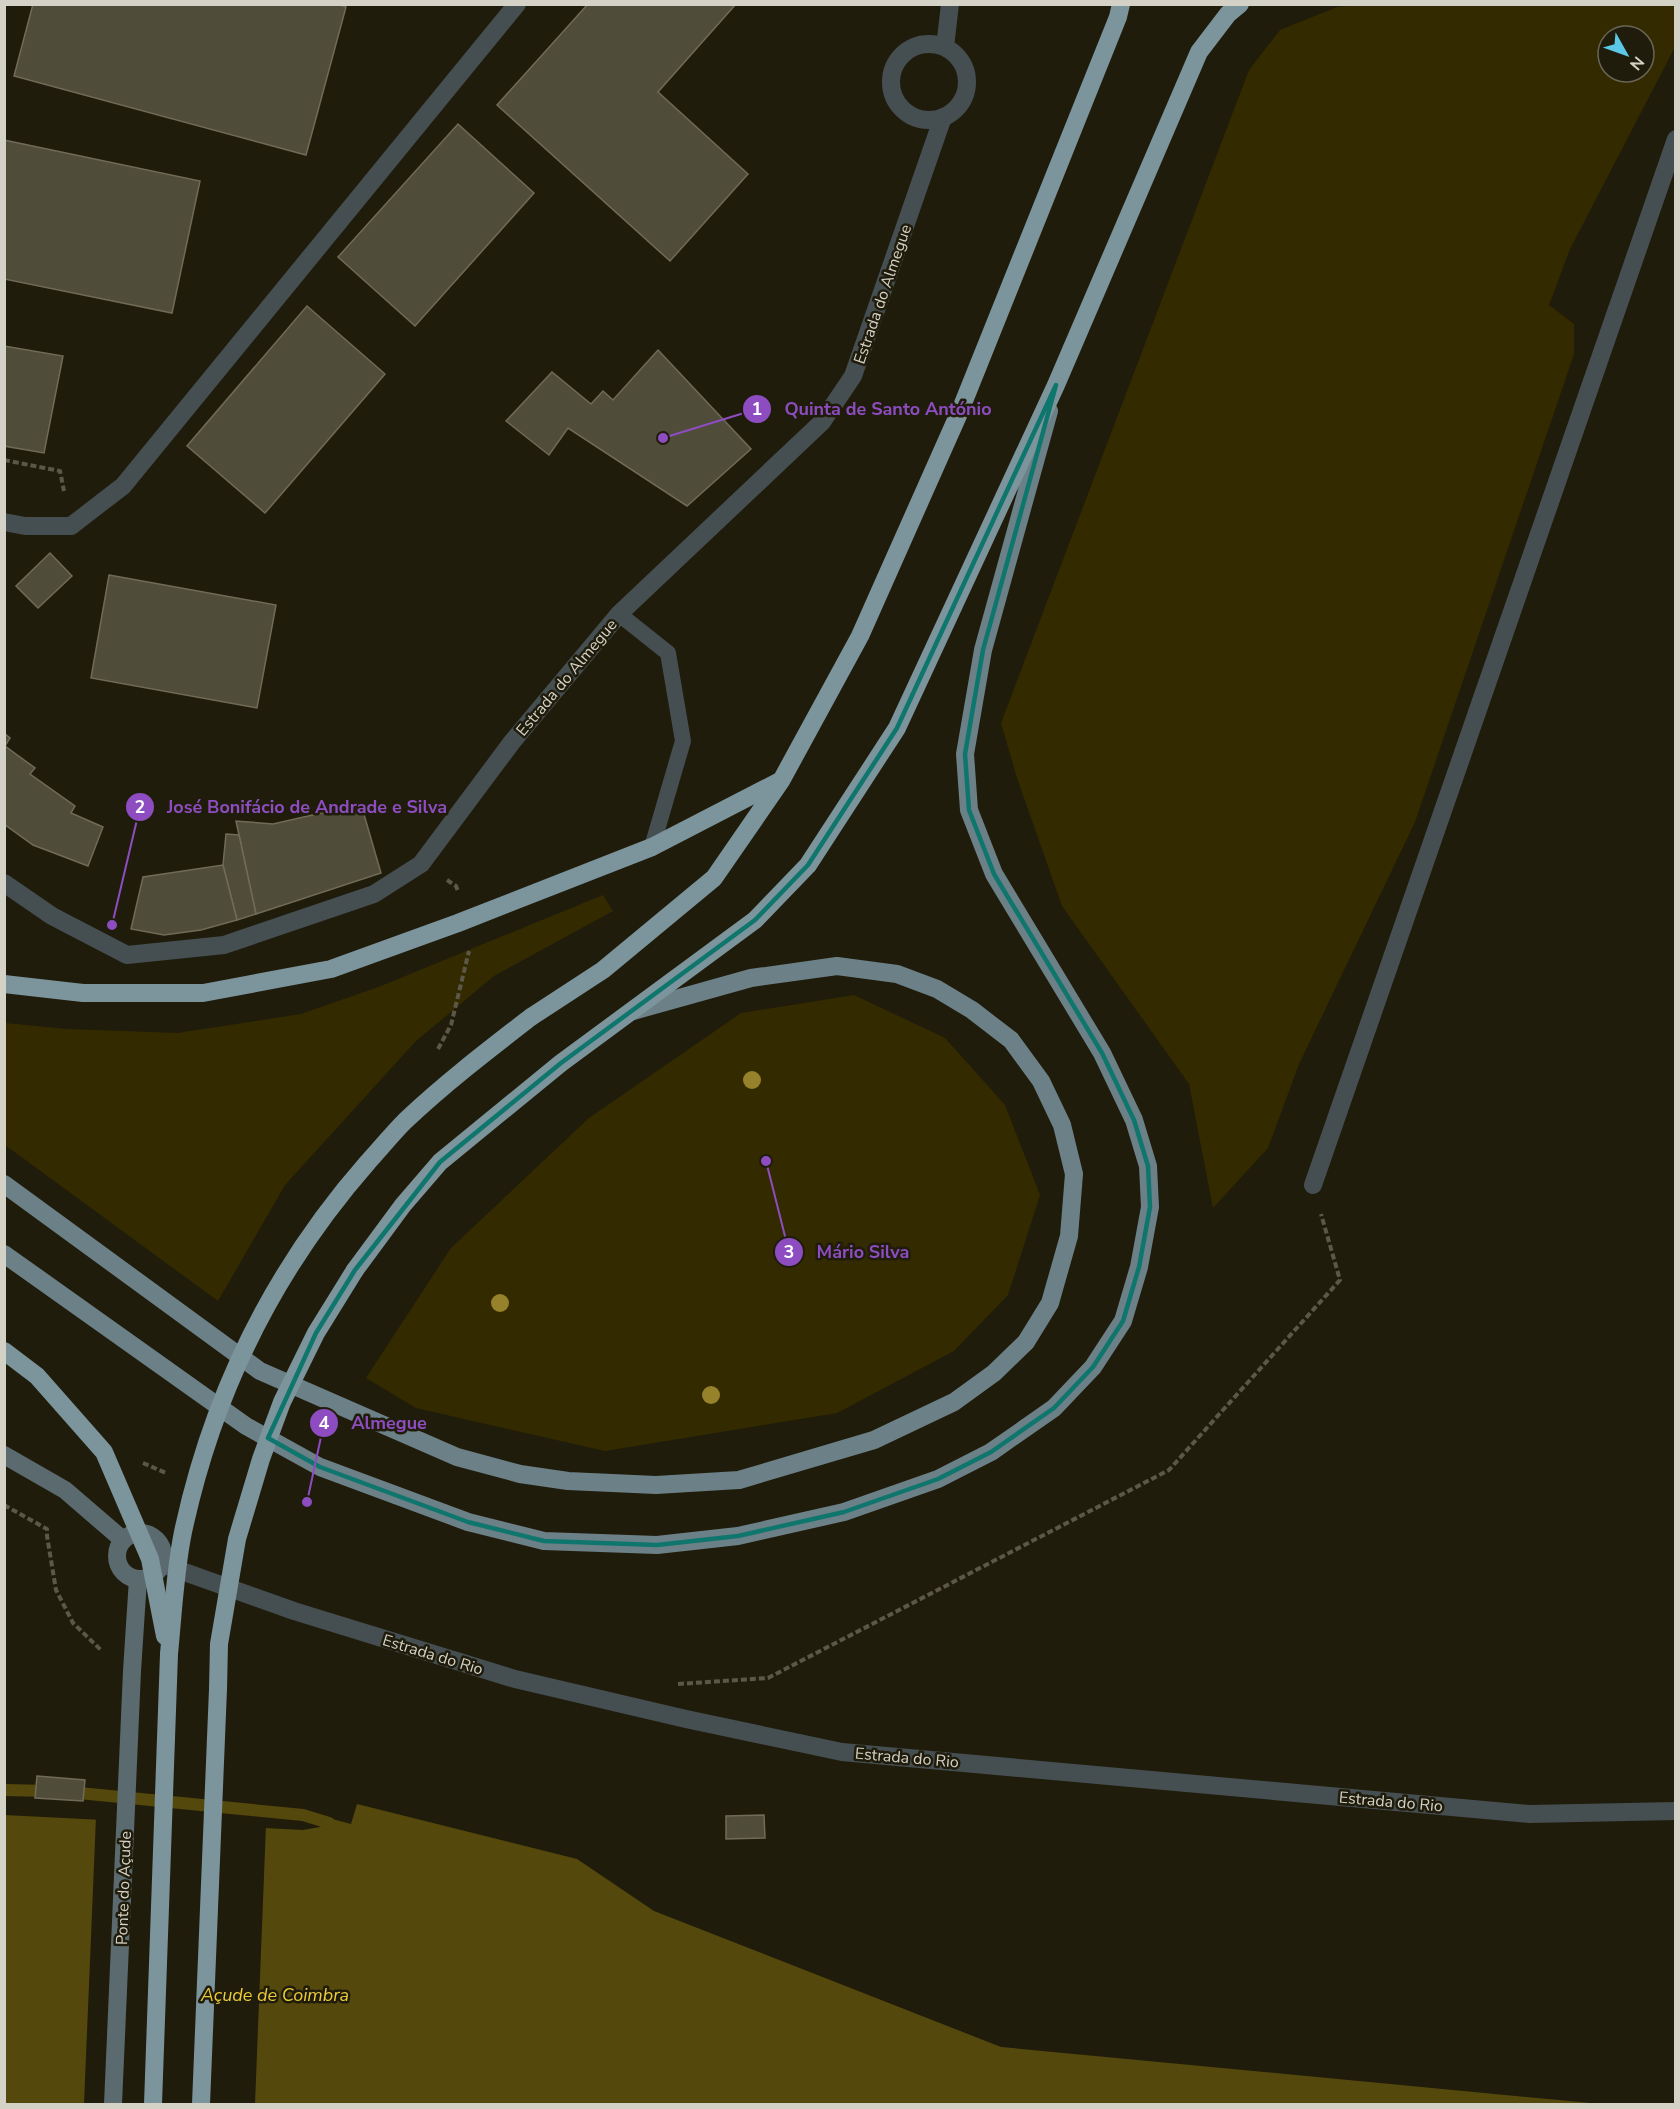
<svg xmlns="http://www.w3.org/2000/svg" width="1680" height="2109" font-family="'Nunito Sans',sans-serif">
<rect width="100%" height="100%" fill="#201c0b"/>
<g fill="#342a00" fill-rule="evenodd">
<path d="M1365,5H1675V47L1570,249L1549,305L1574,324V354L1415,822L1299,1064L1268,1148L1213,1208L1189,1084L1062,906L1017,778L1001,723L1249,70L1280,30L1337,7ZM1608,36H1644V72H1608Z"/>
<polygon points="603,895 613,911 494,976 415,1042 285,1185 218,1301 5,1145 5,1023 67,1029 177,1033 301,1014 381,986"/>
<polygon points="854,995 945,1038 1005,1105 1040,1195 1008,1295 954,1351 837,1413 605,1451 416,1408 366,1378 451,1248 589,1118 741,1013"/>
</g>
<path fill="#55480c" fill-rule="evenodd" d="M357,1804L577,1859L654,1911L1001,2047L1601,2104H5L4,1815L303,1830L320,1827L336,1820L351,1824ZM108,1923L227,1930L246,1938L195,1944L108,1939L98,1931ZM112,2034L220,2042L238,2050L187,2056L101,2052L91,2042Z"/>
<path fill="#201c0b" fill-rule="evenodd" d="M96,1817L266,1825L255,2104H84ZM120,1925L194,1929L226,1933L237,1937L195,1941L144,1940L109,1936L103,1934L101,1931L109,1926ZM112,2037L219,2045L229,2049L187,2053H136L102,2049L94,2044L96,2040Z"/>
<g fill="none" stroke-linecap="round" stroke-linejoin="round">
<g stroke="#55480c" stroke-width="12">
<polyline points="4,1790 51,1791"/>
<polyline points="69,1792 303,1815 329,1823 343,1832"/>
</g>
</g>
<g fill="#504c3a" stroke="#6f6b57" stroke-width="1.5">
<polygon points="33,4 338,4 346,7 306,155 14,76"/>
<polygon points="588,4 736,4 658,92 748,174 670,261 497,105"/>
<polygon points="458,124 534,193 415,326 338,257"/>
<polygon points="4,140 200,181 172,313 4,279"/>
<polygon points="307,306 385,374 265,513 187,446"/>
<polygon points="4,346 63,356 44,453 4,446"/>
<polygon points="658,350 751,449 687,506 568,428 549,455 506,421 552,372 591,404 603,391 613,400"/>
<polygon points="50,553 72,576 38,608 16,586"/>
<polygon points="109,575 276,605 257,708 91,678"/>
<polygon points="4,733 10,738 5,746 35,768 30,774 75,806 71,813 103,827 88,866 33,845 4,824"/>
<polygon points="361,804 381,873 256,914 236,821 273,824"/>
<polygon points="226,834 239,835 256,914 237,920 223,865"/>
<polygon points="223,865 237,920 201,930 164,935 131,929 143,877"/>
<polygon points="37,1776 85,1780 83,1801 35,1798"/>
<polygon points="764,1815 765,1838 726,1839 726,1816"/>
</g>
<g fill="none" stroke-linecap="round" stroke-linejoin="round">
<g stroke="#5b5849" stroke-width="4" stroke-dasharray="6 3" stroke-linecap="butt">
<polyline points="4,460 60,471 64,491"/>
<polyline points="447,880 456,886 458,891"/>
<polyline points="438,1049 451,1025 469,951"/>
<polyline points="143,1463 166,1473"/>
<polyline points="4,1505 47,1529 47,1536 56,1590 73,1623 102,1651"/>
<polyline points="678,1684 768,1678 1169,1470 1340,1280 1321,1214"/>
</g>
<polyline stroke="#454e51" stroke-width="16" points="619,614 668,653 683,741 652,847"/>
<g stroke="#454e51" stroke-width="18">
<circle cx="929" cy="82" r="38"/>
<polyline points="945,47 950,4"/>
<polyline points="4,522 25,526 71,526 123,486 517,4"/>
<polyline points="4,883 52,916 127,955 224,945 374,894 421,864 512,742 619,614 822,422 853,376 943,117"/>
<polyline points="1313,1185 1676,139"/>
<polyline points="162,1564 294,1611 515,1679 686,1719 842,1752 1529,1814 1676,1811"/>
</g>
<g stroke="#5b6a6f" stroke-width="18">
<polyline points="4,1455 65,1490 123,1540"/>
<circle cx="140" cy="1556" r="23"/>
<polyline points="113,2104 132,1671 138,1579"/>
</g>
<g stroke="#6c8087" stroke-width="18">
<polyline points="4,1184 260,1371 457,1457 520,1474 568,1481 656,1485 739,1480 874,1440 954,1402 994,1373 1026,1342 1050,1303 1069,1236 1074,1174 1062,1125 1041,1081 1011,1040 972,1010 937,989 897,974 837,966 751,978 633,1011"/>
<polyline points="4,1254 246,1426 320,1467 468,1522 544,1541 657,1545 738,1536 844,1512 938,1479 991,1452 1054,1408 1093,1367 1123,1321 1139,1267 1150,1207 1148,1166 1134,1120 1102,1053 994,874 969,810 965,754 983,650 1049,411"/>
</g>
<g stroke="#7c949c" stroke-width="18">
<polyline points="4,984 83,993 203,993 331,969 458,923 652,847 778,782"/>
<polyline points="531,1017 603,970 714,878 781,781 860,636 960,411 1118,17 1121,4"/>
<polyline points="355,1270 403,1205 440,1162 561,1063 755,920 808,865 897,728 1056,385 1199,52 1228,14 1240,4"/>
<polyline points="153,2104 169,1654"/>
<polyline points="201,2104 218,1689"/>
</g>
<g stroke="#7c949c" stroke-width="18">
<polyline points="4,1351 37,1376 104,1452 150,1559 165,1636"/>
<path d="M169,1654C173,1613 175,1571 183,1532C213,1392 274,1269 368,1162C380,1149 392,1134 405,1121C444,1084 487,1051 531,1017"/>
<polyline points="218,1689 219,1644 237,1539 261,1459 282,1402 316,1333 355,1270"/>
</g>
</g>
<g fill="#95822b">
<circle cx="752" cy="1080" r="9"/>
<circle cx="500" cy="1303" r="9"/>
<circle cx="711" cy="1395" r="9"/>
</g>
<path fill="none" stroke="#0f766e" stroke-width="4.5" stroke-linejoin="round" d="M1056,385L983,650L965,754L969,810L994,874L1102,1053L1134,1120L1148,1166L1150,1207L1139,1267L1123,1321L1093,1367L1054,1408L991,1452L938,1479L844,1512L738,1536L657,1545L544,1541L468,1522L320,1467L268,1438L316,1333L355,1270L440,1162L561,1063L755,920L808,865L897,728Z"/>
<g text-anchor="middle" stroke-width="5" stroke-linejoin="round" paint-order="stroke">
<g font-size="16" fill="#d4d2c7" stroke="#201c0b">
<text transform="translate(882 294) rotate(-71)" y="6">Estrada do Almegue</text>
<text transform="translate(566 677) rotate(-50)" y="6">Estrada do Almegue</text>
<text transform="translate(433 1654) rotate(17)" y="6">Estrada do Rio</text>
<text transform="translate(907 1757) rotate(5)" y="6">Estrada do Rio</text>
<text transform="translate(1391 1801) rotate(5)" y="6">Estrada do Rio</text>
<text transform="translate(123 1888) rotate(-88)" y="6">Ponte do Açude</text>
</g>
<g font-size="18" font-style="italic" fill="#ebcc39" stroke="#201c0b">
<text x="275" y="2001">Açude de Coimbra</text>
</g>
</g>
<path fill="none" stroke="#8d4dc1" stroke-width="2" d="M663 438L757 409M112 925L140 807M766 1161L789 1252M307 1502L324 1423"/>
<g fill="#8d4dc1" stroke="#201c0b" stroke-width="2">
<circle cx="663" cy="438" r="6"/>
<circle cx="112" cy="925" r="6"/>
<circle cx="766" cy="1161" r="6"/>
<circle cx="307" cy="1502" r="6"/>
<circle cx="757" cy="409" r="15"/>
<circle cx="140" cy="807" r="15"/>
<circle cx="789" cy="1252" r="15"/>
<circle cx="324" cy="1423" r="15"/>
</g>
<g font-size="18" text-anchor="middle" font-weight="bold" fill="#fff">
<text x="757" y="415">1</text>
<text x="140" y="813">2</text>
<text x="789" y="1258">3</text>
<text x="324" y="1429">4</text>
</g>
<g font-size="18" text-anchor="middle" font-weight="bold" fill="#8d4dc1" stroke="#201c0b" stroke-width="5" stroke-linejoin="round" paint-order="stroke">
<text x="888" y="415">Quinta de Santo António</text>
<text x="307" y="813">José Bonifácio de Andrade e Silva</text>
<text x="863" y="1258">Mário Silva</text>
<text x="389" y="1429">Almegue</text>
</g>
<rect width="1680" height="2109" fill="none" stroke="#d4d2c7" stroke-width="12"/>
<g transform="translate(1626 54) rotate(130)"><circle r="28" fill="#201c0b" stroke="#686556" stroke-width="1.5"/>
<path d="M0-4.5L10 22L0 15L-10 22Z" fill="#5bc8e7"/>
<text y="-9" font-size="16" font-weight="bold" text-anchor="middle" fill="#d4d2c7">N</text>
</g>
</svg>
